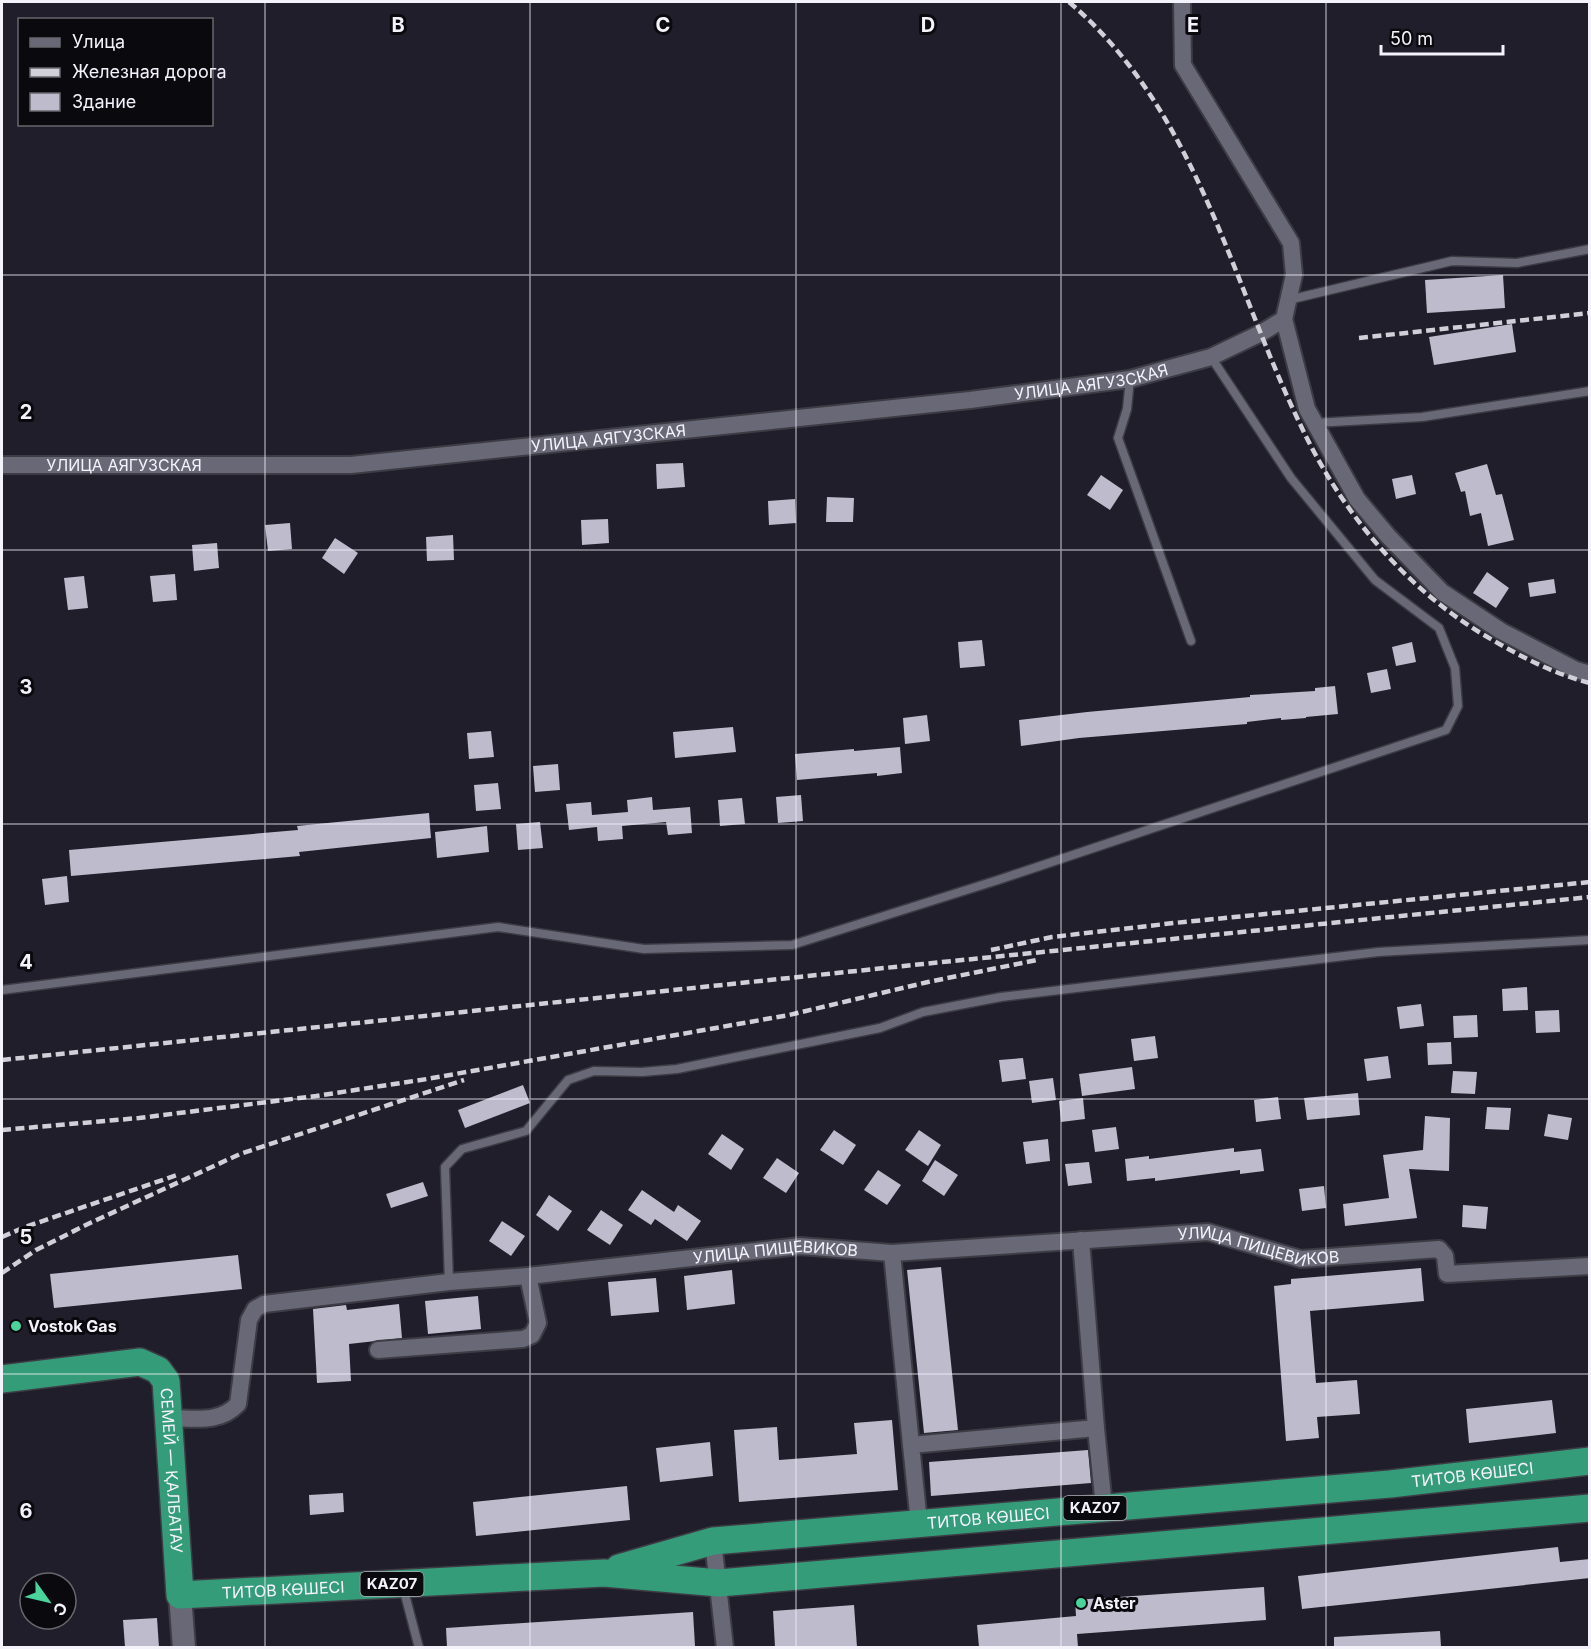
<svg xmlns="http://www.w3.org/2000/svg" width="1591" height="1649" font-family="Inter,sans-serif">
<rect width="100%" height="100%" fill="#1f1e2a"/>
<g fill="#bdbbcc">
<polygon points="1503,275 1505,308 1427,313 1425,280"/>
<polygon points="1512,324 1516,352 1434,365 1429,337"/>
<polygon points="683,463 685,487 657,489 656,464"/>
<polygon points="1487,464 1496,495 1502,494 1514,540 1488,546 1481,513 1470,516 1465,491 1461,492 1455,473"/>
<polygon points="1101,475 1123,490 1110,510 1087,495"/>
<polygon points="1412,475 1416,494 1396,499 1392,479"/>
<polygon points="827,497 854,498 853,522 826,522"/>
<polygon points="795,499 796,523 769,525 768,501"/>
<polygon points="608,519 609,543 582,545 581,520"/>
<polygon points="290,523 292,549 268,551 265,525"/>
<polygon points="453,535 454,560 427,561 426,537"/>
<polygon points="335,538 358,553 344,574 322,558"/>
<polygon points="217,543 219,568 194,571 192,545"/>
<polygon points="1487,572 1509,588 1496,608 1473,593"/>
<polygon points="175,574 177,600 153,602 150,576"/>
<polygon points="84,576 88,608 68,610 64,578"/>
<polygon points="1554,579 1556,593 1530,597 1528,583"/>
<polygon points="982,640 985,666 960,668 958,642"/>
<polygon points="1412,642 1416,662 1396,666 1392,647"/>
<polygon points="1387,669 1391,689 1371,693 1367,673"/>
<polygon points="1335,686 1338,714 1306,717 1306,718 1281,720 1281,718 1247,722 1247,724 1079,738 1021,746 1019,720 1087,712 1250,697 1250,695 1315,691 1315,688"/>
<polygon points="927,715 930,741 905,744 903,718"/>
<polygon points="733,727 736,752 675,758 673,732"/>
<polygon points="491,731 494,757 469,759 467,733"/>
<polygon points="900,747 902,773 877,776 877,773 797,780 795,754 854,749 854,751"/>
<polygon points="558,764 560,790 535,792 533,766"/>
<polygon points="498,783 501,809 476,811 474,785"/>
<polygon points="801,795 803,821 778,823 776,797"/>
<polygon points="652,797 653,810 690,807 692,833 668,835 666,822 622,826 623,839 598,841 597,827 569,830 566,804 591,802 592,815 628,812 627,800"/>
<polygon points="742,798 745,824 720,826 718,800"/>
<polygon points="429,813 431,838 299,852 300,856 71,876 69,850 298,830 297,826"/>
<polygon points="540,822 543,848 518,850 516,824"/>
<polygon points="487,826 489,852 437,858 435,832"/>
<polygon points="67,876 69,902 45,905 42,879"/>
<polygon points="1527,987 1528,1010 1503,1011 1502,989"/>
<polygon points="1421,1004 1424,1026 1400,1029 1397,1007"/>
<polygon points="1559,1010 1560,1032 1536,1033 1535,1011"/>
<polygon points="1477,1015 1478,1037 1454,1038 1453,1016"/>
<polygon points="1155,1036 1158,1058 1134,1061 1131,1039"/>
<polygon points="1451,1042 1452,1064 1428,1065 1427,1043"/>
<polygon points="1388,1056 1391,1078 1367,1081 1364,1059"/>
<polygon points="1023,1058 1026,1079 1002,1082 999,1060"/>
<polygon points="1132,1067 1135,1089 1082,1096 1079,1074"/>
<polygon points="1453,1071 1477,1072 1475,1094 1451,1093"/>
<polygon points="1053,1078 1056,1100 1032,1103 1029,1081"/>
<polygon points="523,1085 530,1103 465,1128 458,1110"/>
<polygon points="1358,1093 1360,1115 1307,1120 1304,1098"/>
<polygon points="1278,1097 1281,1119 1256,1122 1254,1100"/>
<polygon points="1083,1098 1085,1119 1061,1122 1059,1101"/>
<polygon points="1487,1107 1511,1108 1509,1130 1485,1129"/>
<polygon points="1548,1114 1572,1118 1568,1140 1544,1136"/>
<polygon points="1425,1116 1450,1118 1449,1171 1409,1169 1417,1218 1345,1226 1343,1204 1389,1198 1383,1155 1423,1150"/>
<polygon points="1116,1127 1119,1149 1095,1152 1092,1130"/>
<polygon points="834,1130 856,1145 843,1165 820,1150"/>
<polygon points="919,1130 941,1145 928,1166 905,1150"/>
<polygon points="722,1134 744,1149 731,1170 708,1154"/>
<polygon points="1048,1139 1050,1161 1026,1164 1023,1142"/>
<polygon points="1234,1148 1234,1152 1261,1149 1264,1171 1240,1174 1240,1170 1155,1181 1155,1178 1127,1181 1125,1159 1149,1156 1149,1159"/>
<polygon points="777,1158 799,1173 786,1193 763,1178"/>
<polygon points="935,1160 958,1175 944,1196 922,1181"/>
<polygon points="1089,1162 1092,1183 1068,1186 1065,1164"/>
<polygon points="878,1170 901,1185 887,1205 864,1190"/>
<polygon points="423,1182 428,1196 391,1208 386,1194"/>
<polygon points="1324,1186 1326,1208 1302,1211 1299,1189"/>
<polygon points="642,1190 674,1212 678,1205 701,1221 687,1241 655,1219 651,1225 628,1210"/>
<polygon points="549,1195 572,1211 558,1231 536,1215"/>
<polygon points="1463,1205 1488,1207 1486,1229 1462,1227"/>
<polygon points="601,1210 623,1225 610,1245 587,1230"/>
<polygon points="502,1221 525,1236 511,1256 489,1241"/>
<polygon points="238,1255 242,1289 54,1308 50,1274"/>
<polygon points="941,1267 958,1430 924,1433 907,1270"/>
<polygon points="1421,1268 1424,1301 1310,1311 1316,1383 1357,1380 1360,1414 1317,1417 1319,1438 1286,1441 1274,1286 1291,1284 1291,1279"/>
<polygon points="732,1270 735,1304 687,1310 684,1276"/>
<polygon points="656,1278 659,1312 611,1316 608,1282"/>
<polygon points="478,1296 481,1329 428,1334 425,1301"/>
<polygon points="399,1304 402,1338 349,1344 351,1381 317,1383 313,1309 346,1305 347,1310"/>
<polygon points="1552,1400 1556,1433 1469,1443 1466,1409"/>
<polygon points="892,1420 898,1490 739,1502 734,1430 777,1427 779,1460 857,1454 854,1423"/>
<polygon points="710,1442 713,1476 660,1482 656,1448"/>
<polygon points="1088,1450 1091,1483 931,1496 929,1462"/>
<polygon points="627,1486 630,1520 476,1536 473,1502"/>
<polygon points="343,1493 344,1512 310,1515 309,1495"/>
<polygon points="1558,1547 1560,1562 1590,1559 1590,1578 1302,1609 1298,1576"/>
<polygon points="1264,1587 1266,1620 1077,1634 1078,1647 979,1647 977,1625 1076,1616 1075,1600"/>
<polygon points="854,1605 857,1647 775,1647 773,1611"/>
<polygon points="693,1612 695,1646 667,1647 447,1647 446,1628"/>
<polygon points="157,1618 159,1647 125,1647 123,1620"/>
<polygon points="1440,1631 1441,1647 1334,1647 1334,1637"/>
</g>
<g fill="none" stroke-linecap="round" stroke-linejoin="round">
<defs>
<g id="service">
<polyline points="1288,300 1452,261 1517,263 1590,249"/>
<polyline points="1130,379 1127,409 1118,438 1191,641"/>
<polyline points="1314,423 1422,417 1590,391"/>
<polyline points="2,990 498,927 644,949 792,945 998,880 1446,730 1458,706 1455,668 1439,628 1375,580 1291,478 1211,357"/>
<polyline points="449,1282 445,1167 462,1149 526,1131 568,1080 594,1071 642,1072 677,1069 880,1028 923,1012 1001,997 1378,952 1590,940"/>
<polyline points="403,1587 419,1648"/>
</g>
<g id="minor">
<polyline points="1284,319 1307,409 1357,499 1388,536 1442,592 1501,631 1576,670 1590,674"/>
<path id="s1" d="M2,465H351L970,400L1130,379L1211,357L1261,333L1284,319L1294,275L1291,243L1183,65L1182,2"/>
<polyline points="1081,1240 1096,1428"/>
<polyline points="892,1253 911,1445"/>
<polyline points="378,1350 523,1339 532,1335 538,1323 528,1276"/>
<path id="s2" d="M170,1418C195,1418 219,1424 238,1404L249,1320L255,1309L264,1304L449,1282L528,1276L800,1246L892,1253L1208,1232L1301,1259L1439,1249L1445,1256L1447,1274L1590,1266"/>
<polyline points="919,1523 911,1445 1096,1428 1104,1507"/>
<polyline points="713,1541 725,1648"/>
</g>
<polyline id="secondary" points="180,1595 184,1648"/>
<g id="trunk">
<path id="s3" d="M2,1379L140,1362L158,1370L166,1381L180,1595L604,1573L719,1583L1590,1508"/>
<path id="s4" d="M619,1568L713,1541L1390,1484L1590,1461"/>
</g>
</defs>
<use href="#service" stroke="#3d3c45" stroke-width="11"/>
<use href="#minor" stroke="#3d3c45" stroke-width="20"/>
<use href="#secondary" stroke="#3d3c45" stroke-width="26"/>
<use href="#trunk" stroke="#3d3c45" stroke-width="30"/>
<use href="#service" stroke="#696876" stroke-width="8"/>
<use href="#minor" stroke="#696876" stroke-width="16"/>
<use href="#secondary" stroke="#696876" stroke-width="22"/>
<use href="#trunk" stroke="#349c78" stroke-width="27"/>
<g stroke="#d1d0d9" stroke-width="4.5" stroke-dasharray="9 4.5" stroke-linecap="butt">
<path d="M1069,2C1198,112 1230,280 1301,426C1340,509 1401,584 1479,632C1514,653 1550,673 1590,683"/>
<polyline points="1359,338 1590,313"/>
<polyline points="991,950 1052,937 1174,923 1590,882"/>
<polyline points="2,1060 923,964 1590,897"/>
<polyline points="2,1130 139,1118 316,1096 427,1079 789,1015 928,982 1037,960"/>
<polyline points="2,1237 25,1227 180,1174"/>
<polyline points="2,1273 36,1250 90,1223 240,1154 464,1080"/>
</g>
</g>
<path fill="none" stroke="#f4f3fc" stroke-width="1.5" stroke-opacity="0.55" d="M265,2V1648M530,2V1648M796,2V1648M1061,2V1648M1326,2V1648M2,275H1590M2,550H1590M2,824H1590M2,1099H1590M2,1374H1590"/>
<g fill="#4ad49c" stroke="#09090e" stroke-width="2">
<circle cx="16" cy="1326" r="6"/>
<circle cx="1081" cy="1603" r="6"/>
</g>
<g text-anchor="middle" stroke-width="6" stroke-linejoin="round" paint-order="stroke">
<g fill="#09090e" stroke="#aeadb5" stroke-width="1.5">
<rect x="1063.5" y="1496" width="63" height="24" rx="4.5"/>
<rect x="360.5" y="1572" width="63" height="24" rx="4.5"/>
</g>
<g font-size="15" font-weight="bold" fill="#f4f3fc">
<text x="1095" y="1513">KAZ07</text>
<text x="392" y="1589">KAZ07</text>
</g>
<g font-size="16" fill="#f4f3fc" stroke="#09090e">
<text dy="6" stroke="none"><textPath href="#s1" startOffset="1094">УЛИЦА АЯГУЗСКАЯ</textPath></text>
<text dy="6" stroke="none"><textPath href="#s1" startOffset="608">УЛИЦА АЯГУЗСКАЯ</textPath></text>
<text dy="6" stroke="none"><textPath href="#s1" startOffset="122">УЛИЦА АЯГУЗСКАЯ</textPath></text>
<text dy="6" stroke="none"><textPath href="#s2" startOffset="1180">УЛИЦА ПИЩЕВИКОВ</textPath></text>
<text dy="6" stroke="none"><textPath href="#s2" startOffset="694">УЛИЦА ПИЩЕВИКОВ</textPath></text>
<text dy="6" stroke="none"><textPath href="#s3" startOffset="262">СЕМЕЙ — ҚАЛБАТАУ</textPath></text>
<text dy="6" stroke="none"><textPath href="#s4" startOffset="860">ТИТОВ КӨШЕСІ</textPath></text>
<text dy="6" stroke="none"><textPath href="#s4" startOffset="374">ТИТОВ КӨШЕСІ</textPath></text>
<text dy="6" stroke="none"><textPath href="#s3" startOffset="490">ТИТОВ КӨШЕСІ</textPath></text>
</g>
<g font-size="16" font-weight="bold" fill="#f4f3fc" stroke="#09090e" text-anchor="start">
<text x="28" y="1332">Vostok Gas</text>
<text x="1093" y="1609">Aster</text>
</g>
</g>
<g font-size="20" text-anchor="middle" font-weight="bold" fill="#f4f3fc" stroke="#09090e" stroke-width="6" stroke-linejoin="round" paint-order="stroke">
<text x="398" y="32">B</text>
<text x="663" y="32">C</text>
<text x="928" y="32">D</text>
<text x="1193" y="32">E</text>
<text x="26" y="419">2</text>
<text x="26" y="694">3</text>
<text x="26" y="969">4</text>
<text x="26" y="1244">5</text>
<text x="26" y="1518">6</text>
</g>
<rect width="1591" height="1649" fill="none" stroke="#f4f3fc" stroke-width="6"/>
<rect x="18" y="18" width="195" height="108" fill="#09090e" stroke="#67676d" stroke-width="1.5"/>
<rect x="30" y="38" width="30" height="9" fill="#696876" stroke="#67676d" stroke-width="1.5"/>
<text x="72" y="48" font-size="18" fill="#f4f3fc">Улица</text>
<rect x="30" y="68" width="30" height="9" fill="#d1d0d9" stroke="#67676d" stroke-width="1.5"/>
<text x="72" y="78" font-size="18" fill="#f4f3fc">Железная дорога</text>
<rect x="30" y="93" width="30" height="18" fill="#bdbbcc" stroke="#67676d" stroke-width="1.5"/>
<text x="72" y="108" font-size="18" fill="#f4f3fc">Здание</text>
<g transform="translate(48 1601) rotate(124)"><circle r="28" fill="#09090e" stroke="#67676d" stroke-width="1.5"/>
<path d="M0-4.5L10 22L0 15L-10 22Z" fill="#4ad49c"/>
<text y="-9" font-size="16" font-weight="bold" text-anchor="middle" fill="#f4f3fc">С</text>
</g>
<path d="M1381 45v9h122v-9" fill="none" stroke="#f4f3fc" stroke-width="3"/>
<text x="1390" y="45" font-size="18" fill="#f4f3fc" stroke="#09090e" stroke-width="4.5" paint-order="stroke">50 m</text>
</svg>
